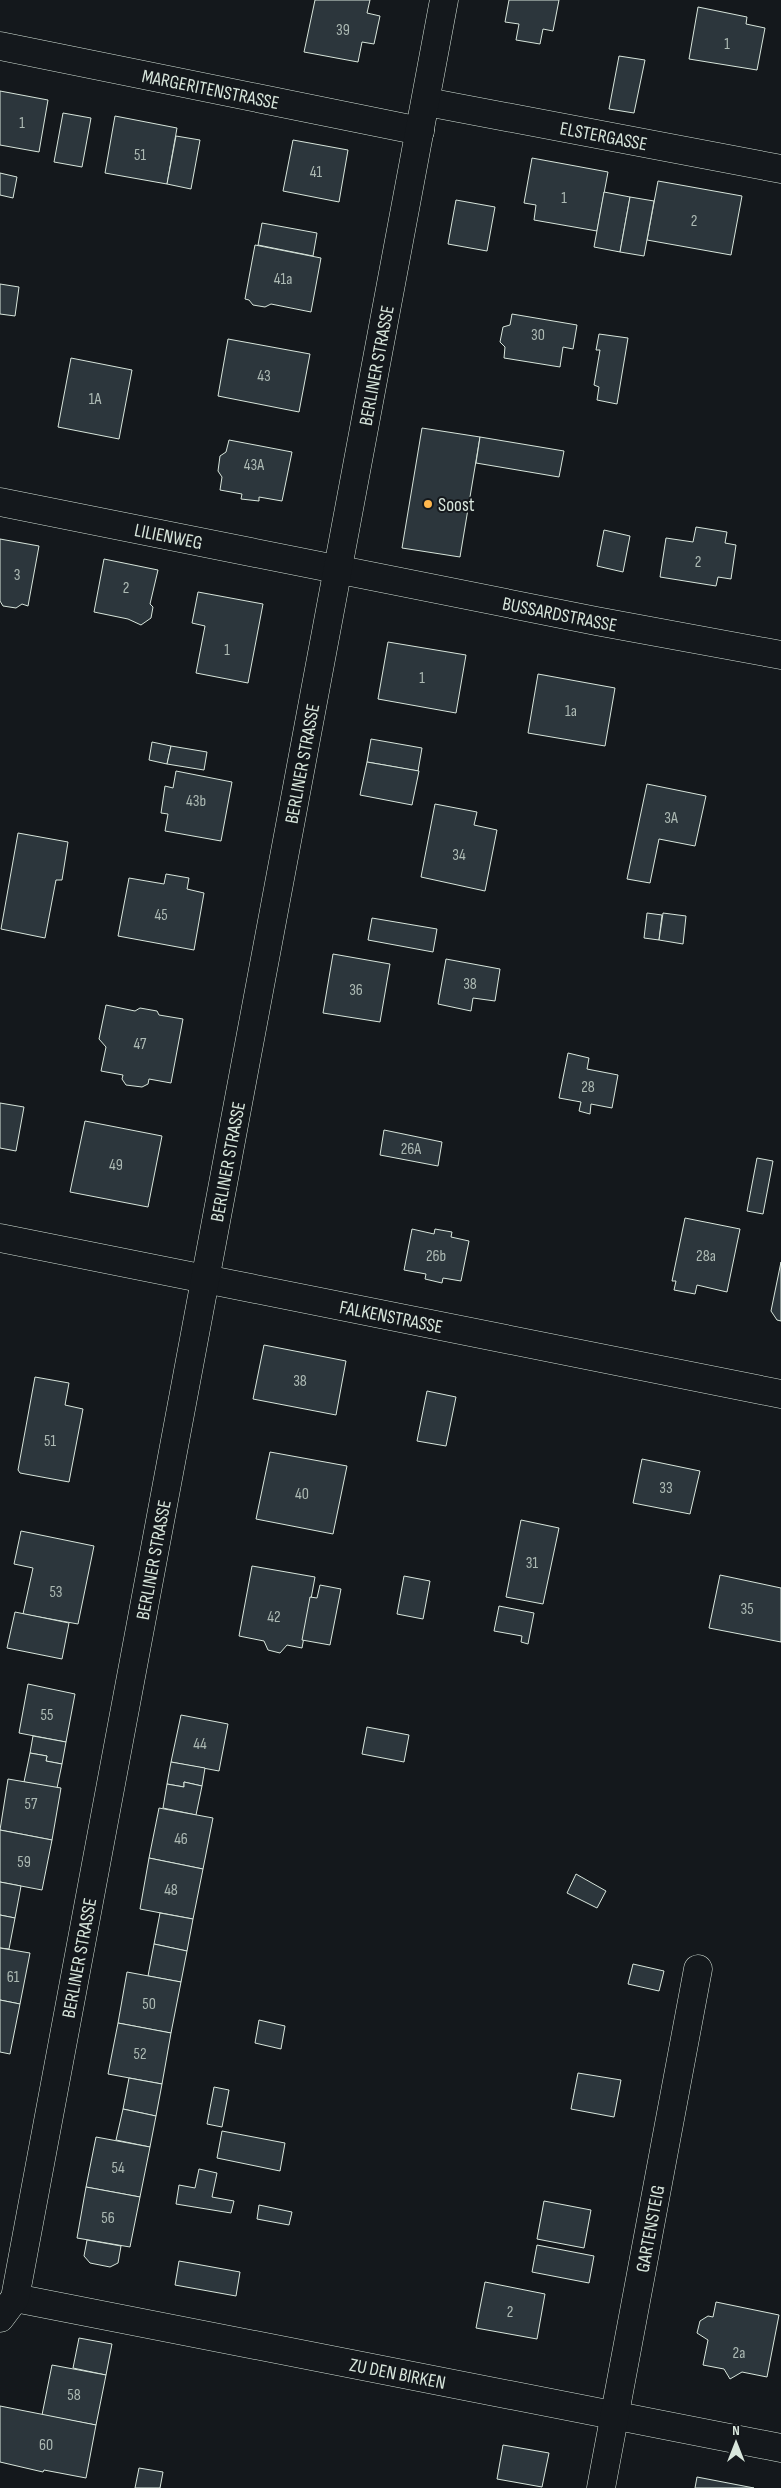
<svg xmlns="http://www.w3.org/2000/svg" width="781" height="2488" font-family="'Sofia Sans Condensed',sans-serif">
<rect width="100%" height="100%" fill="#14181c"/>
<g fill="#2c363c" stroke="#d8e6dc">
<polygon points="315,0 370,0 367,13 380,16 374,44 362,42 358,62 304,52"/>
<polygon points="509,0 559,0 553,31 543,29 540,44 516,40 519,24 505,22"/>
<polygon points="698,7 747,17 746,24 765,28 757,70 689,59"/>
<polygon points="619,56 645,60 634,113 609,109"/>
<polygon points="0,91 48,100 39,152 0,145"/>
<polygon points="63,113 91,118 82,167 54,162"/>
<polygon points="115,116 177,128 167,184 105,173"/>
<polygon points="176,136 200,140 191,189 167,184"/>
<polygon points="293,140 348,150 339,202 283,191"/>
<polygon points="532,158 608,172 597,231 534,220 536,205 524,203"/>
<polygon points="0,173 17,177 13,198 0,195"/>
<polygon points="658,181 742,196 731,255 647,240"/>
<polygon points="604,192 630,197 620,252 594,247"/>
<polygon points="630,197 654,201 644,256 620,252"/>
<polygon points="456,200 495,207 487,251 448,244"/>
<polygon points="262,223 317,233 313,256 258,245"/>
<polygon points="255,245 321,258 311,312 271,304 265,307 253,305 249,300 245,299"/>
<polygon points="0,284 19,287 15,316 0,314"/>
<polygon points="512,314 577,325 573,349 563,347 560,367 504,358 505,347 500,342 503,327 510,325"/>
<polygon points="599,334 628,338 617,404 597,400 599,387 594,385 600,350 596,350"/>
<polygon points="228,339 310,354 299,412 218,396"/>
<polygon points="71,358 132,370 119,439 58,427"/>
<polygon points="422,428 480,437 460,557 402,548"/>
<polygon points="480,437 564,451 559,477 476,463"/>
<polygon points="229,440 292,452 282,501 259,497 259,501 241,499 242,494 220,490 222,477 218,471 220,456 226,452"/>
<polygon points="696,527 727,532 725,543 736,545 731,579 718,577 716,586 660,577 666,538 693,542"/>
<polygon points="604,530 630,536 623,572 597,566"/>
<polygon points="0,539 39,546 28,606 22,604 16,608 3,606 0,601"/>
<polygon points="104,559 158,570 150,604 153,607 151,618 141,625 128,619 94,612"/>
<polygon points="198,592 263,604 248,683 196,673 205,626 192,623"/>
<polygon points="388,642 466,655 456,713 378,699"/>
<polygon points="538,674 615,688 605,746 528,733"/>
<polygon points="371,739 422,748 418,771 367,762"/>
<polygon points="152,742 171,746 167,764 149,760"/>
<polygon points="171,746 207,752 204,770 167,764"/>
<polygon points="367,762 419,771 412,805 360,795"/>
<polygon points="176,771 232,782 221,841 165,831 168,814 161,813 165,786 173,788"/>
<polygon points="647,784 706,796 695,846 659,839 650,883 627,879"/>
<polygon points="435,804 477,812 474,825 497,830 485,891 421,877"/>
<polygon points="18,833 68,842 62,880 56,880 45,938 1,929"/>
<polygon points="166,874 189,878 187,889 204,893 194,950 118,936 129,878 164,884"/>
<polygon points="647,913 662,915 659,940 644,938"/>
<polygon points="663,913 686,916 683,944 659,940"/>
<polygon points="372,918 437,929 433,952 368,940"/>
<polygon points="333,954 390,964 380,1022 323,1013"/>
<polygon points="446,959 500,969 495,1001 473,998 471,1011 438,1004"/>
<polygon points="106,1005 135,1011 140,1008 157,1011 159,1015 183,1019 171,1083 149,1079 148,1084 142,1087 126,1085 122,1079 123,1075 101,1071 106,1047 99,1039"/>
<polygon points="568,1053 589,1058 587,1069 618,1075 612,1108 591,1104 590,1114 579,1111 581,1102 559,1098"/>
<polygon points="0,1103 24,1107 16,1151 0,1148"/>
<polygon points="85,1121 162,1136 148,1207 70,1192"/>
<polygon points="384,1130 442,1142 438,1166 380,1155"/>
<polygon points="757,1158 773,1161 763,1214 747,1211"/>
<polygon points="685,1218 740,1229 727,1292 697,1285 695,1294 674,1290 676,1281 672,1281"/>
<polygon points="412,1229 434,1234 435,1229 452,1232 451,1237 469,1241 461,1281 443,1278 442,1283 425,1279 426,1274 404,1270"/>
<polygon points="781,1262 781,1321 777,1320 771,1311"/>
<polygon points="264,1345 346,1361 336,1415 253,1399"/>
<polygon points="35,1377 69,1383 65,1405 83,1409 69,1482 20,1473 18,1470"/>
<polygon points="427,1391 456,1397 446,1446 417,1441"/>
<polygon points="270,1452 347,1466 333,1534 256,1519"/>
<polygon points="642,1459 700,1471 690,1514 633,1503"/>
<polygon points="521,1520 559,1528 543,1604 506,1597"/>
<polygon points="21,1531 94,1546 78,1624 23,1614 33,1568 14,1564"/>
<polygon points="252,1566 315,1577 302,1648 287,1645 280,1653 268,1650 264,1641 239,1636"/>
<polygon points="720,1575 781,1588 781,1642 709,1628"/>
<polygon points="404,1576 430,1581 423,1619 397,1614"/>
<polygon points="320,1585 341,1589 330,1645 302,1640 310,1597 317,1598"/>
<polygon points="499,1606 534,1613 528,1644 521,1642 522,1636 494,1631"/>
<polygon points="15,1612 69,1623 62,1659 7,1648"/>
<polygon points="28,1684 75,1694 66,1742 19,1733"/>
<polygon points="181,1715 228,1724 219,1771 171,1762"/>
<polygon points="367,1727 409,1735 404,1762 362,1754"/>
<polygon points="33,1736 66,1742 62,1764 46,1761 47,1756 30,1753"/>
<polygon points="30,1753 47,1756 46,1761 62,1764 57,1788 24,1782"/>
<polygon points="171,1762 205,1768 202,1786 184,1782 184,1787 167,1784"/>
<polygon points="8,1779 61,1788 52,1840 0,1830"/>
<polygon points="184,1782 202,1786 196,1815 163,1808 167,1784 184,1787"/>
<polygon points="159,1808 213,1818 203,1869 149,1858"/>
<polygon points="0,1830 52,1840 42,1890 0,1882"/>
<polygon points="149,1858 203,1869 193,1919 140,1909"/>
<polygon points="576,1874 606,1891 597,1908 567,1893"/>
<polygon points="0,1882 21,1886 15,1918 0,1915"/>
<polygon points="160,1913 193,1919 187,1951 154,1944"/>
<polygon points="0,1915 15,1918 9,1949 0,1948"/>
<polygon points="154,1944 187,1951 181,1982 148,1976"/>
<polygon points="0,1948 30,1953 20,2004 0,2000"/>
<polygon points="633,1964 664,1971 659,1991 628,1984"/>
<polygon points="127,1972 181,1982 171,2033 118,2023"/>
<polygon points="0,2000 20,2004 10,2054 0,2052"/>
<polygon points="259,2020 285,2026 281,2049 255,2043"/>
<polygon points="118,2023 171,2033 162,2084 108,2074"/>
<polygon points="578,2073 621,2080 614,2117 571,2109"/>
<polygon points="129,2078 162,2084 156,2116 123,2109"/>
<polygon points="214,2087 229,2090 222,2127 207,2124"/>
<polygon points="123,2109 156,2116 150,2147 116,2140"/>
<polygon points="222,2131 285,2143 280,2171 217,2158"/>
<polygon points="96,2137 150,2147 140,2197 86,2187"/>
<polygon points="199,2169 217,2173 212,2197 234,2201 231,2213 176,2204 179,2185 195,2188"/>
<polygon points="86,2187 140,2197 130,2247 77,2238"/>
<polygon points="544,2201 591,2210 584,2248 537,2239"/>
<polygon points="259,2205 292,2212 289,2225 257,2219"/>
<polygon points="87,2240 121,2246 118,2263 110,2267 90,2263 84,2256"/>
<polygon points="537,2245 594,2256 589,2283 532,2272"/>
<polygon points="179,2261 240,2272 236,2296 175,2285"/>
<polygon points="485,2282 545,2294 537,2339 476,2328"/>
<polygon points="716,2302 779,2315 767,2377 742,2372 730,2379 724,2369 703,2365 708,2340 697,2333 700,2321 708,2316 713,2317"/>
<polygon points="79,2338 112,2344 106,2375 73,2368"/>
<polygon points="52,2365 106,2375 96,2425 42,2415"/>
<polygon points="0,2406 96,2425 86,2478 44,2470 43,2472 0,2462"/>
<polygon points="503,2445 549,2453 542,2487 497,2479"/>
<polygon points="139,2468 163,2472 160,2488 135,2488"/>
<polygon points="697,2477 754,2488 695,2488"/>
</g>
<g fill="none" stroke-linecap="round" stroke-linejoin="round">
<defs>
<g id="street">
<path id="s1" d="M0,46L420,131"/>
<path id="s2" d="M427,102L781,169"/>
<path id="s3" d="M0,502L596,621L781,655"/>
<path id="s4" d="M0,1238L781,1394"/>
<path id="s5" d="M15,2298L781,2448"/>
<path id="s6" d="M0,2318L15,2298L444,0"/>
<path id="s7" d="M601,2488L698,1969"/>
</g>
</defs>
<use href="#street" stroke="#d8e6dc" stroke-width="29"/>
<use href="#street" stroke="#14181c" stroke-width="28"/>
</g>
<circle fill="#ffb74d" stroke="#14181c" stroke-width="2" cx="428" cy="504" r="5"/>
<g text-anchor="middle" stroke-width="4" stroke-linejoin="round" paint-order="stroke">
<g font-size="16" fill="#adbab4">
<text x="343" y="35">39</text>
<text x="727" y="49">1</text>
<text x="22" y="128">1</text>
<text x="140" y="160">51</text>
<text x="316" y="177">41</text>
<text x="564" y="203">1</text>
<text x="694" y="226">2</text>
<text x="283" y="284">41a</text>
<text x="538" y="340">30</text>
<text x="264" y="381">43</text>
<text x="95" y="404">1A</text>
<text x="254" y="470">43A</text>
<text x="698" y="567">2</text>
<text x="17" y="580">3</text>
<text x="126" y="593">2</text>
<text x="227" y="655">1</text>
<text x="422" y="683">1</text>
<text x="571" y="716">1a</text>
<text x="196" y="806">43b</text>
<text x="671" y="823">3A</text>
<text x="459" y="860">34</text>
<text x="161" y="920">45</text>
<text x="470" y="989">38</text>
<text x="356" y="995">36</text>
<text x="140" y="1049">47</text>
<text x="588" y="1092">28</text>
<text x="411" y="1154">26A</text>
<text x="116" y="1170">49</text>
<text x="436" y="1261">26b</text>
<text x="706" y="1261">28a</text>
<text x="300" y="1386">38</text>
<text x="50" y="1446">51</text>
<text x="666" y="1493">33</text>
<text x="302" y="1499">40</text>
<text x="532" y="1568">31</text>
<text x="56" y="1597">53</text>
<text x="747" y="1614">35</text>
<text x="274" y="1622">42</text>
<text x="47" y="1720">55</text>
<text x="200" y="1749">44</text>
<text x="31" y="1809">57</text>
<text x="181" y="1844">46</text>
<text x="24" y="1867">59</text>
<text x="171" y="1895">48</text>
<text x="13" y="1982">61</text>
<text x="149" y="2009">50</text>
<text x="140" y="2059">52</text>
<text x="118" y="2173">54</text>
<text x="108" y="2223">56</text>
<text x="510" y="2317">2</text>
<text x="739" y="2358">2a</text>
<text x="74" y="2400">58</text>
<text x="46" y="2450">60</text>
</g>
<g font-size="19" fill="#d8e6dc" stroke="#14181c">
<text dy="7" stroke="none"><textPath href="#s1" startOffset="215">MARGERITENSTRASSE</textPath></text>
<text dy="7" stroke="none"><textPath href="#s2" startOffset="180">ELSTERGASSE</textPath></text>
<text dy="7" stroke="none"><textPath href="#s6" startOffset="1991">BERLINER STRASSE</textPath></text>
<text dy="7" stroke="none"><textPath href="#s3" startOffset="172">LILIENWEG</textPath></text>
<text dy="7" stroke="none"><textPath href="#s3" startOffset="571">BUSSARDSTRASSE</textPath></text>
<text dy="7" stroke="none"><textPath href="#s6" startOffset="1586">BERLINER STRASSE</textPath></text>
<text dy="7" stroke="none"><textPath href="#s6" startOffset="1181">BERLINER STRASSE</textPath></text>
<text dy="7" stroke="none"><textPath href="#s4" startOffset="399">FALKENSTRASSE</textPath></text>
<text dy="7" stroke="none"><textPath href="#s6" startOffset="776">BERLINER STRASSE</textPath></text>
<text dy="7" stroke="none"><textPath href="#s6" startOffset="371">BERLINER STRASSE</textPath></text>
<text dy="7" stroke="none"><textPath href="#s7" startOffset="264">GARTENSTEIG</textPath></text>
<text dy="7" stroke="none"><textPath href="#s5" startOffset="390">ZU DEN BIRKEN</textPath></text>
</g>
<g font-size="19" fill="#d8e6dc" stroke="#14181c" text-anchor="start">
<text x="438" y="511">Soost</text>
</g>
</g>
<g transform="translate(736 2443)" stroke="#14181c" stroke-width="4" paint-order="stroke">
<path d="M0-4L9 19L0 12L-9 19Z" fill="#d8e6dc"/>
<text y="-8" font-size="14" font-weight="bold" text-anchor="middle" fill="#d8e6dc">N</text>
</g>
</svg>
